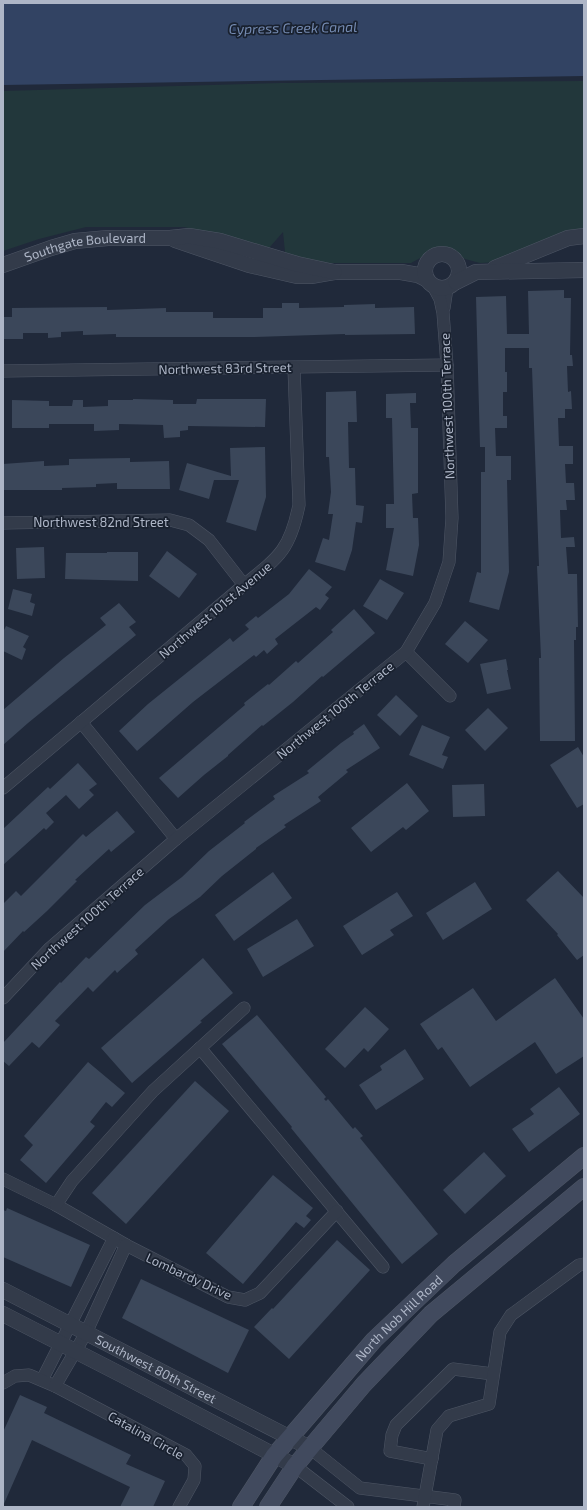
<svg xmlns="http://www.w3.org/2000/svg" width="587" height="1510" font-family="'Exo 2',sans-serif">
<rect width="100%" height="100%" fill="#20293a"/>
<polygon fill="#22373b" points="584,81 584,232 500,262 480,263 465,259 452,250 433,251 411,263 330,263 304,259 285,252 283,232 269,248 184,227 86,227 39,239 3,251 3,91 281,83"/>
<polygon fill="#324363" points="3,3 584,3 584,76 3,85"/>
<g fill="#3b475a">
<polygon points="564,290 564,298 571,298 570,355 572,355 573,366 567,366 568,392 571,391 572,409 565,409 565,418 558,418 559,446 573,446 573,464 565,464 566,483 574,483 575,500 566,500 567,510 560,510 561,538 574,537 575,547 566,547 568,574 577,574 578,627 576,627 576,640 574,640 575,741 540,741 539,658 541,658 537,566 539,566 532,368 529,368 529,348 505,348 505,372 507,372 507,392 503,392 503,416 507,416 507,428 495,428 496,456 511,456 511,480 507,480 509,572 499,610 469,602 477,572 481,573 481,472 485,472 485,447 480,447 476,297 506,296 507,334 529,334 528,291"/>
<polygon points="282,303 299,303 299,308 344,307 344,305 375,304 375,308 414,307 415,334 345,335 345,334 255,337 116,337 116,334 83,335 83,331 61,332 61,337 48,338 48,333 23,333 23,339 3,339 3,317 12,317 12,308 107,307 107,310 166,308 166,312 213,312 213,318 263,318 263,308 282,308"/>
<polygon points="356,391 357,422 348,422 349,468 355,468 356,505 364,506 362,523 356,522 352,550 345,571 315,562 323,538 329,540 333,514 328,514 331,492 329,457 326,457 326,392"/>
<polygon points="416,393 416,403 410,403 411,428 418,428 418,493 412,494 413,518 418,518 419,545 413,576 386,570 394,528 386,528 386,504 394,504 392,418 386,418 386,394"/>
<polygon points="133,399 173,400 173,404 196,404 197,399 266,399 265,427 188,426 188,430 180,431 180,437 164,438 163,425 119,424 119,430 94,431 94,424 49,424 49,428 12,428 12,400 49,401 49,406 72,406 73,400 83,400 83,407 108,406 108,400 133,400"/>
<polygon points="265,447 266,497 256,531 226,522 239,480 214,480 209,499 179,490 187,463 231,476 230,448"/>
<polygon points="130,458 130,462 169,461 170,489 117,489 117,483 96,484 96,487 62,488 62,490 3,490 3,464 44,461 44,466 69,465 69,459"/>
<polygon points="44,547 45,578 17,579 16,548"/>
<polygon points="167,551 197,574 179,598 149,576"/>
<polygon points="107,552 138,552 138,581 65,579 66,553 107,553"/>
<polygon points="309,569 332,587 325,595 329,598 320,610 316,607 275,639 278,644 267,654 264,650 256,657 254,655 193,702 137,751 119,731 148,704 230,638 233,642 249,629 245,625 256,616 258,618 289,594"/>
<polygon points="380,579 404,593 387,620 363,606"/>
<polygon points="13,589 32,594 30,602 35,604 32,616 8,609"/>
<polygon points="119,603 136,622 129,627 136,635 28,723 3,745 3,710 64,658 106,625 100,618"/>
<polygon points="354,609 375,633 323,677 322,676 293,702 263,726 262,725 228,755 228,756 204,775 178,798 159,778 245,705 244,703 268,684 269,685 296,661 298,663 333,632 331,630"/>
<polygon points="465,621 488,640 468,663 445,644"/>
<polygon points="6,626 29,636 23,647 26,649 22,660 3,651 3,632"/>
<polygon points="506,659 508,670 507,670 511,689 487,694 480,664"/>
<polygon points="396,695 418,716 400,736 377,715"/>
<polygon points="488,708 508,728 485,751 465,730"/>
<polygon points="364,724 380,748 346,770 348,772 318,797 321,801 284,825 286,827 256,848 256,849 222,876 200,897 169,919 135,950 138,954 117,973 115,970 93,992 88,987 55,1021 60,1025 39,1048 32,1042 9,1066 3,1061 3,1043 60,982 61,983 86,957 89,959 145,905 182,877 209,851 245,823 244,822 275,799 273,796 309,773 307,771 341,743 354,734 353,732"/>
<polygon points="422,725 450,737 442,755 448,757 443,769 409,755"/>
<polygon points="578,747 584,757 584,804 577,808 550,765"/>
<polygon points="78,763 97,784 89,790 94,795 79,809 66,795 46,813 54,822 46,830 44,828 3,865 3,829 48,787 50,789"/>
<polygon points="407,783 429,811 406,830 403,827 371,852 351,828"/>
<polygon points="484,784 485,816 453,817 452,785"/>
<polygon points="117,811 135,832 111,852 109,849 75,880 77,881 47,911 24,932 23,931 3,952 3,904 16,891 21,896 83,834 86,837"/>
<polygon points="558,871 584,898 584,955 577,960 557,935 558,934 526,900"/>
<polygon points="273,872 292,898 234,941 215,915"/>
<polygon points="475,882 492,909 443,940 426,913"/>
<polygon points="397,892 413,916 390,930 394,935 362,955 343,926"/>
<polygon points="297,919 314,946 263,977 247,949"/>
<polygon points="203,958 233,993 200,1021 202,1022 132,1083 101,1048"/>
<polygon points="555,978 584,1019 584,1056 556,1074 535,1042 470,1087 442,1047 438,1050 420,1024 473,988 496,1021"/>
<polygon points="365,1007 389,1029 368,1052 364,1048 345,1068 325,1049"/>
<polygon points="257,1015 326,1097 324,1099 326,1101 328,1099 353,1129 355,1127 363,1136 360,1138 438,1234 402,1264 291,1128 292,1127 222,1044"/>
<polygon points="405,1049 424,1079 376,1110 359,1085 382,1070 380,1066"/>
<polygon points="88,1062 125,1093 112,1107 106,1102 90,1122 95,1126 46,1183 20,1160 33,1145 24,1136"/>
<polygon points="195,1081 229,1111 126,1224 92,1193"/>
<polygon points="559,1087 580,1114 529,1152 512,1129 534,1114 530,1109"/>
<polygon points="484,1152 506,1176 465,1214 443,1190"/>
<polygon points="273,1175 313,1208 306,1216 311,1220 304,1228 296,1222 243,1284 206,1253"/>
<polygon points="7,1208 90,1245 71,1287 3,1257 3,1210 6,1211"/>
<polygon points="337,1240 370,1270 289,1359 254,1327 272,1308 273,1309"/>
<polygon points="141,1279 249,1330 228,1373 122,1318"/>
<polygon points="20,1395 47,1407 44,1413 131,1455 126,1464 165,1481 153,1507 120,1507 130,1487 32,1440 3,1506 3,1432"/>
</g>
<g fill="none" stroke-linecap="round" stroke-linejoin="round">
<defs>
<g id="minor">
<polyline points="444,308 447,288"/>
<polyline points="3,371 447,365"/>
<polyline points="3,523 170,520 189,525 209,540 244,585"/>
<polyline points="406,652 450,696"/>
<polyline points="81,722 176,839"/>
<path d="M3,788L244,585C279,557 290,550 299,505L294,368"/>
<polyline points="3,998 49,949 176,839 406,652 435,603 449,562 452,518 447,365 443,313 440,299 433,286"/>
<polyline points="200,1048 383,1267"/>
<polyline points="3,1179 56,1205 126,1245 228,1297 245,1300 260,1293 337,1211"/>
<polyline points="56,1205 72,1181 153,1091 244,1008"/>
<polyline points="42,1380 114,1238"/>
<polyline points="3,1383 15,1376 29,1375 55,1386 186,1455 195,1466 194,1480 179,1507"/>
<polyline points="55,1386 86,1333 126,1245"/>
<polyline points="310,1448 360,1488 455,1500 454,1507"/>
<polyline points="432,1459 390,1451 392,1435 396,1425 453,1369 493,1374"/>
<polyline points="295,1466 348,1507"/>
<polyline points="423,1507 437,1430 449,1416 489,1404 500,1332 511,1315 579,1265 584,1264"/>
</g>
<g id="tertiary">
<polyline points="175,240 249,265 297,276 311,276 334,272 401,272 418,275 426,279"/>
<circle cx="442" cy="271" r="17"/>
<path id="s1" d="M3,265L51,248L75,241L108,238H170L189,236L220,241L297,264L334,272"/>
<polyline points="495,268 568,238 584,236"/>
<polyline points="456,282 476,272 584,270"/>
<path id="s2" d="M3,1290L310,1448"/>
<polyline points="3,1314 122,1375 295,1466"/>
</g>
<g id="secondary">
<path id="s3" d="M241,1507L274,1456L374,1340L454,1264L584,1156"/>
<polyline points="268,1507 295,1466 310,1448 364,1384 431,1314 584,1187"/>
</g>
</defs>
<use href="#minor" stroke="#4e5665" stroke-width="13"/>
<use href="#tertiary" stroke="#4e5665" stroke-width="16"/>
<use href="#secondary" stroke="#4e5665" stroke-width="18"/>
<use href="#minor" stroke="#333b4a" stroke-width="12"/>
<use href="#tertiary" stroke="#333b4a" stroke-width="15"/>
<use href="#secondary" stroke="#414a5e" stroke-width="17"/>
</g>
<g text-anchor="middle" stroke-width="3.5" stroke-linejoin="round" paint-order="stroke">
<g font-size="13" fill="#aeb6c7" stroke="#19212f">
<text dy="5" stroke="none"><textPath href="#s1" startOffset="85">Southgate Boulevard</textPath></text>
<text transform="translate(225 368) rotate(-1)" y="5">Northwest 83rd Street</text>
<text transform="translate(447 406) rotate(-92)" y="5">Northwest 100th Terrace</text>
<text x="101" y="527">Northwest 82nd Street</text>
<text transform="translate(215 610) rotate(-40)" y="5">Northwest 101st Avenue</text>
<text transform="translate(335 710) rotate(-39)" y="5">Northwest 100th Terrace</text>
<text transform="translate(87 918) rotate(-42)" y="5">Northwest 100th Terrace</text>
<text transform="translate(189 1276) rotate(25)" y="5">Lombardy Drive</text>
<text dy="5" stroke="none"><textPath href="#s3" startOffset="247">North Nob Hill Road</textPath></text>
<text dy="5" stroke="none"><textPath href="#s2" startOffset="172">Southwest 80th Street</textPath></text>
<text transform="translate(146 1435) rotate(29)" y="5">Catalina Circle</text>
</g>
<g font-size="14" font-style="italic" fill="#748ab1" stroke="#19212f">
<text transform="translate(293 28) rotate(-1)" y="5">Cypress Creek Canal</text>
</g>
</g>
<rect width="587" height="1510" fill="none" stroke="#aeb6c7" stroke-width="8"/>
</svg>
